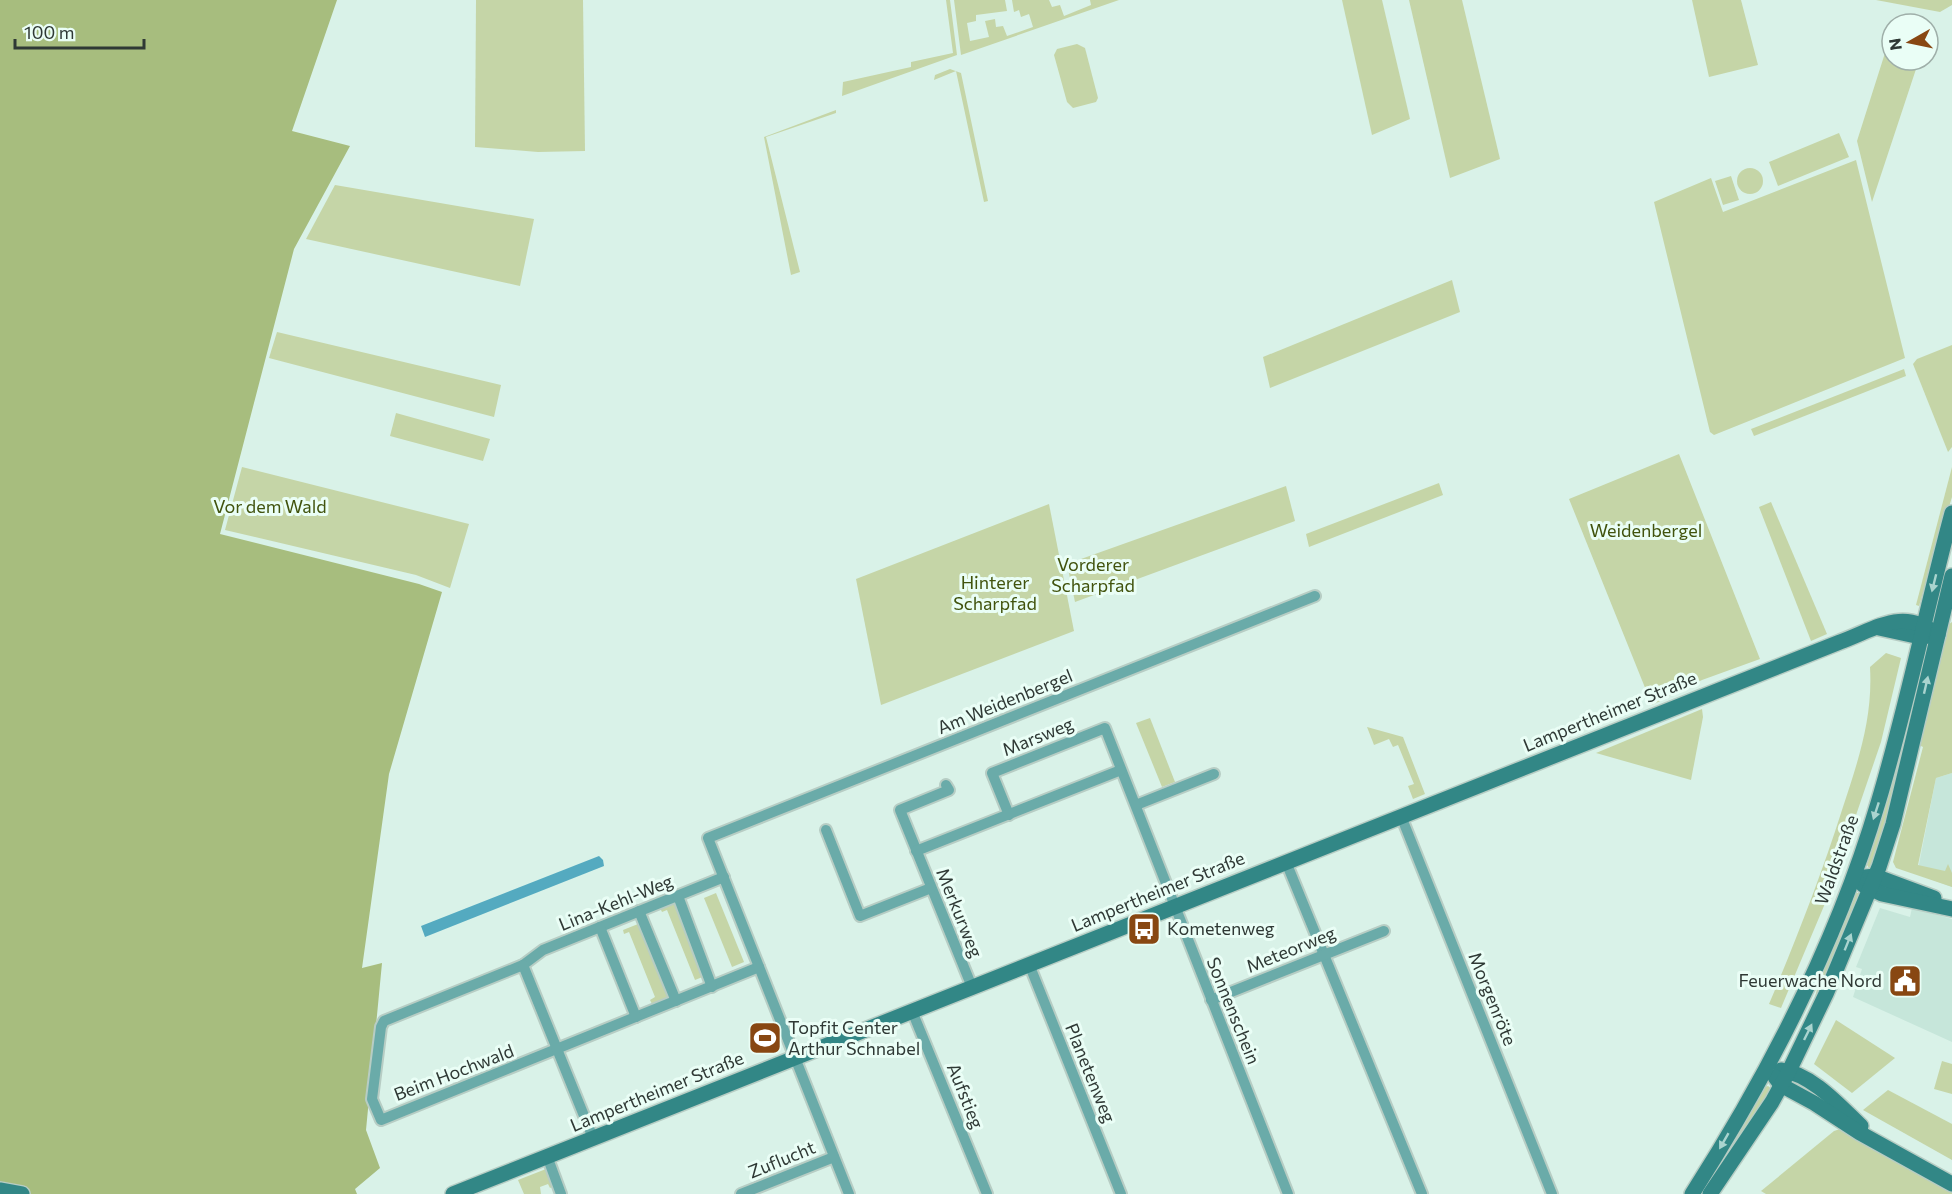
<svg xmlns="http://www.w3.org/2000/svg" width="1952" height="1194" font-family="Commissioner,sans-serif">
<rect width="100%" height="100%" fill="#d9f2e8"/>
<g fill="#c6e6da">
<polygon points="1952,773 1952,887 1917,874 1936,778"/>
<polygon points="1880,908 1910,917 1912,908 1952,919 1952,1042 1853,997 1862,969 1856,967"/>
</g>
<g fill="#c5d5a7">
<polygon points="476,0 583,0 585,151 538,152 475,147"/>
<polygon points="946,0 950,0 957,55 842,96 843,82 911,67 911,62 953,53"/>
<polygon points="954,0 1005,0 1007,11 976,15 976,21 967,23 970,41 989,37 985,21 995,19 996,27 1003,26 1007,36 1033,27 1029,14 1021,17 1019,10 1014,12 1012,0 1049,0 1052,7 1060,5 1064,16 1091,5 1090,0 1119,0 961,55"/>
<polygon points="1342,0 1382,0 1410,119 1372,135"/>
<polygon points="1409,0 1462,0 1500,159 1450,178"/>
<polygon points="1692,0 1741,0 1758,65 1709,77"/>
<polygon points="1876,0 1952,0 1952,5 1940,12"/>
<polygon points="1892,31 1892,60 1919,60 1872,202 1857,141"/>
<polygon points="1077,44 1085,48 1098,98 1096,102 1073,108 1067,102 1054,55 1057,49"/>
<polygon points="950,69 961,73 988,201 984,202 956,71 934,80 935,75"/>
<polygon points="836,110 836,113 766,137 800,272 791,275 764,137"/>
<polygon points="1839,133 1849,157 1778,186 1769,162"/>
<polygon points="1856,160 1905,358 1714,435 1710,432 1654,202 1711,178 1723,212"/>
<circle cx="1750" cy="181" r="13"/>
<polygon points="1731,176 1739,200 1723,205 1715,181"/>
<polygon points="335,185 534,219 520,286 306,239"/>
<polygon points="1452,280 1460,312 1270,388 1263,357"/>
<polygon points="277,332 501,385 494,417 269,358"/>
<polygon points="1952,345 1952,447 1948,452 1913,364 1917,359"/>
<polygon points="1904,369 1906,376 1754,436 1751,429"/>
<polygon points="396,413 490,439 483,461 390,436"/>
<polygon points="1679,454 1760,659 1702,680 1652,705 1569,499"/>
<polygon points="242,467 469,524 450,588 416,575 225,530"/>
<polygon points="1952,467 1952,497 1919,606 1916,605"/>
<polygon points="1439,483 1443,495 1309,547 1306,534"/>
<polygon points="1286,486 1295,521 1075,602 1067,564"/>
<polygon points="1771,502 1827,634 1811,641 1759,507"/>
<polygon points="1049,504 1074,631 881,705 856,579"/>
<polygon points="1952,622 1952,773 1936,778 1918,865 1945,871 1948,864 1952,873 1952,887 1896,868 1893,862 1923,747 1919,745 1931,702 1930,699 1948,625"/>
<path d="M1926,642L1904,757L1873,867L1869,868L1867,865C1891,792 1906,717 1926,642Z"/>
<path d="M1886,653L1901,658L1881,742L1829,894L1781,1008L1769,1004C1796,940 1821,876 1842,810C1858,761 1873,719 1870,667Z"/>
<polygon points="1702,709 1703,717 1691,780 1596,753"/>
<polygon points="1150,718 1175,782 1162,787 1136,723"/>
<polygon points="1367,727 1403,737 1425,794 1413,799 1408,786 1414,784 1398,745 1393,747 1389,739 1374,745"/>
<polygon points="716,893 744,962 732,967 704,898"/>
<path d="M1856,893H1861L1815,1010L1813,1005C1823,968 1833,924 1856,893Z"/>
<polygon points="676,902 705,976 695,980 667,910 662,912 660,908"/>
<polygon points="638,924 668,998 652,1004 650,1000 655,997 629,932 624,934 623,930"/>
<polygon points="1836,1020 1895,1058 1852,1093 1814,1064"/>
<polygon points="1942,1061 1952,1064 1952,1094 1934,1089"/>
<polygon points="1768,1086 1773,1090 1705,1194 1699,1194 1764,1087"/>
<polygon points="1888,1090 1952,1124 1952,1160 1863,1110"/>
<polygon points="1843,1128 1952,1190 1952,1194 1766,1194 1761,1191 1834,1131"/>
<polygon points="546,1169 554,1186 550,1188 548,1184 540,1187 541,1194 524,1194 518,1180"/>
</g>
<polygon fill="#a7bd7e" points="0,0 337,0 292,131 350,146 294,249 220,534 419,584 442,592 389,774 362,968 382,963 366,1130 380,1168 355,1189 357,1194 0,1194"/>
<polygon fill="#54aac0" points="599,856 603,860 604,866 425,937 421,926"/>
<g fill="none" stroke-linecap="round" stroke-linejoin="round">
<defs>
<g id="street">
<polyline points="946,785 949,790 900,810 972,987"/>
<polyline points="1136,805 1214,774"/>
<polyline points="1009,815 992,773 1105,728 1288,1194"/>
<polyline points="1401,816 1552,1194"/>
<polyline points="826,830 860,916 931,888"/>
<polyline points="916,851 1121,770"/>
<polyline points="1286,862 1422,1194"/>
<polyline points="724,877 543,950 523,965 384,1021 381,1027 372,1099 381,1120 759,967"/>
<polyline points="678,896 712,987"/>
<polyline points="639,911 676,1001"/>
<polyline points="600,927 636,1017"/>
<polyline points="1029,964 1121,1194"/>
<polyline points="523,965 593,1138"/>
<polyline points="1211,1000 1384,931"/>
<polyline points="912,1011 987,1194"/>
<polyline points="547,1156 561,1194"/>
<polyline points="741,1194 834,1157"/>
<polyline points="849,1194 708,838 1315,596"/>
</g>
<g id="secondary">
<polyline points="1879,628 1920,637 1929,636"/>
<polyline points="1865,877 1875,876 1934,898"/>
<polyline points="1863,885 1882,894 1952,909"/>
<path d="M1781,1070C1812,1074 1840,1106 1861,1126"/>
<polyline points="1775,1077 1781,1085 1814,1103 1860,1133 1952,1184"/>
<polyline points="0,1190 22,1194"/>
<path d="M453,1194L1840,642C1878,628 1903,607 1938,635"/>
<path d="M1692,1194C1770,1072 1837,942 1878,803C1907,707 1926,609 1952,513"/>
<polyline points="1710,1194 1772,1102 1789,1071 1826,994 1879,867 1893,824 1952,576"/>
</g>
</defs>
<use href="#street" stroke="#b7cdc4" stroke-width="14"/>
<use href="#secondary" stroke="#b7cdc4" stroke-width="18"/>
<use href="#street" stroke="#6aaba9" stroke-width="10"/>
<use href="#secondary" stroke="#328786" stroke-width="15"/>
</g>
<defs><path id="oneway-solid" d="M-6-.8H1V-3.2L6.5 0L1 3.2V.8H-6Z" transform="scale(1.5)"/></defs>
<g fill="#aad4cf">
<use href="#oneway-solid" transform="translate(1934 583) rotate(104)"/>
<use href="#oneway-solid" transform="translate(1926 685) rotate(-77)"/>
<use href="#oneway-solid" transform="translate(1876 811) rotate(108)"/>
<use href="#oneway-solid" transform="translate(1848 942) rotate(-68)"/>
<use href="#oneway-solid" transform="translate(1808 1032) rotate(-64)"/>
<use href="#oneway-solid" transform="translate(1724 1141) rotate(120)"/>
</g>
<defs>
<symbol id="bus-square" viewBox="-11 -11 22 22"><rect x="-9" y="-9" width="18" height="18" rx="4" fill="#884712" stroke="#eafef6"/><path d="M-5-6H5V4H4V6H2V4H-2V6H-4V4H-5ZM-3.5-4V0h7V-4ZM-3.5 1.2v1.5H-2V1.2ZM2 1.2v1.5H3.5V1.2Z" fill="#fff"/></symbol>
<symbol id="civic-square" viewBox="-11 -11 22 22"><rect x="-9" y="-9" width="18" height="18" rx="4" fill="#884712" stroke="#eafef6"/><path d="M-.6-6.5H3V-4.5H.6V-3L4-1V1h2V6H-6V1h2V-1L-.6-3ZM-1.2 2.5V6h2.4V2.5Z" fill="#fff"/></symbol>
<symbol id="stadium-square" viewBox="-11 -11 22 22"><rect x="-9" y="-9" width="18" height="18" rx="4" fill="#884712" stroke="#eafef6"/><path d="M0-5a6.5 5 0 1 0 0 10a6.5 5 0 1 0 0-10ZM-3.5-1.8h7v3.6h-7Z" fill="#fff"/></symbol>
</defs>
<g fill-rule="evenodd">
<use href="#bus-square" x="1125" y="910" width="38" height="38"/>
<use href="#civic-square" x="1886" y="962" width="38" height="38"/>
<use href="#stadium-square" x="746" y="1019" width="38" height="38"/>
</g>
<g text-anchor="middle" stroke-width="6" stroke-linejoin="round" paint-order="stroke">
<g font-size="18" fill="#41530d" stroke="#eafef6">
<text x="270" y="513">Vor dem Wald</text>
<text x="1646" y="537">Weidenbergel</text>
<text x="1093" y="571">Vorderer<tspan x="1093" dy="21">Scharpfad</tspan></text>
<text x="995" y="589">Hinterer<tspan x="995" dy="21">Scharpfad</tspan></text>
</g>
<g font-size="18" fill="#2f3935" stroke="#eafef6">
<text transform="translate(1005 702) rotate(-22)" y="6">Am Weidenbergel</text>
<text transform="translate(1610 712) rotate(-22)" y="6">Lampertheimer Straße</text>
<text transform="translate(1038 737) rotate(-22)" y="6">Marsweg</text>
<text transform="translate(1837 860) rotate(-70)" y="6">Waldstraße</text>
<text transform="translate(1158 892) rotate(-22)" y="6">Lampertheimer Straße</text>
<text transform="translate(616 903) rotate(-22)" y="6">Lina-Kehl-Weg</text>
<text transform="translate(959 913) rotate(68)" y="6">Merkurweg</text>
<text transform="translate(1291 950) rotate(-22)" y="6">Meteorweg</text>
<text transform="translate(1492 999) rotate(68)" y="6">Morgenröte</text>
<text transform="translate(1233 1011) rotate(68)" y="6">Sonnenschein</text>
<text transform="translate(454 1073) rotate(-21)" y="6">Beim Hochwald</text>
<text transform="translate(1090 1073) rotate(68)" y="6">Planetenweg</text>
<text transform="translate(657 1092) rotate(-22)" y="6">Lampertheimer Straße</text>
<text transform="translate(965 1096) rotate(68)" y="6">Aufstieg</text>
<text transform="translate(782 1160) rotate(-22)" y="6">Zuflucht</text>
</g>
<g font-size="18" fill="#2f3935" stroke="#eafef6" text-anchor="start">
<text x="1167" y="935">Kometenweg</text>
<text x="1882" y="987" text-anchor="end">Feuerwache Nord</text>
<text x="788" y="1034">Topfit Center<tspan x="788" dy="21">Arthur Schnabel</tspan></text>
</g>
</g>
<g transform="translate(1910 42) rotate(261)"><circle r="28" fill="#eafef6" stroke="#9fafa9" stroke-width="1.5"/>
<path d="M0-4.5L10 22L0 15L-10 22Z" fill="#884712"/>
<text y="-9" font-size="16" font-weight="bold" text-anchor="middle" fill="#2f3935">N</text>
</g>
<path d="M15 39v9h129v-9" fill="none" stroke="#2f3935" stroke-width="3"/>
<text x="24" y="39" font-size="18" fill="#2f3935" stroke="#eafef6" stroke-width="4.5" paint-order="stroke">100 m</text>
</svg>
